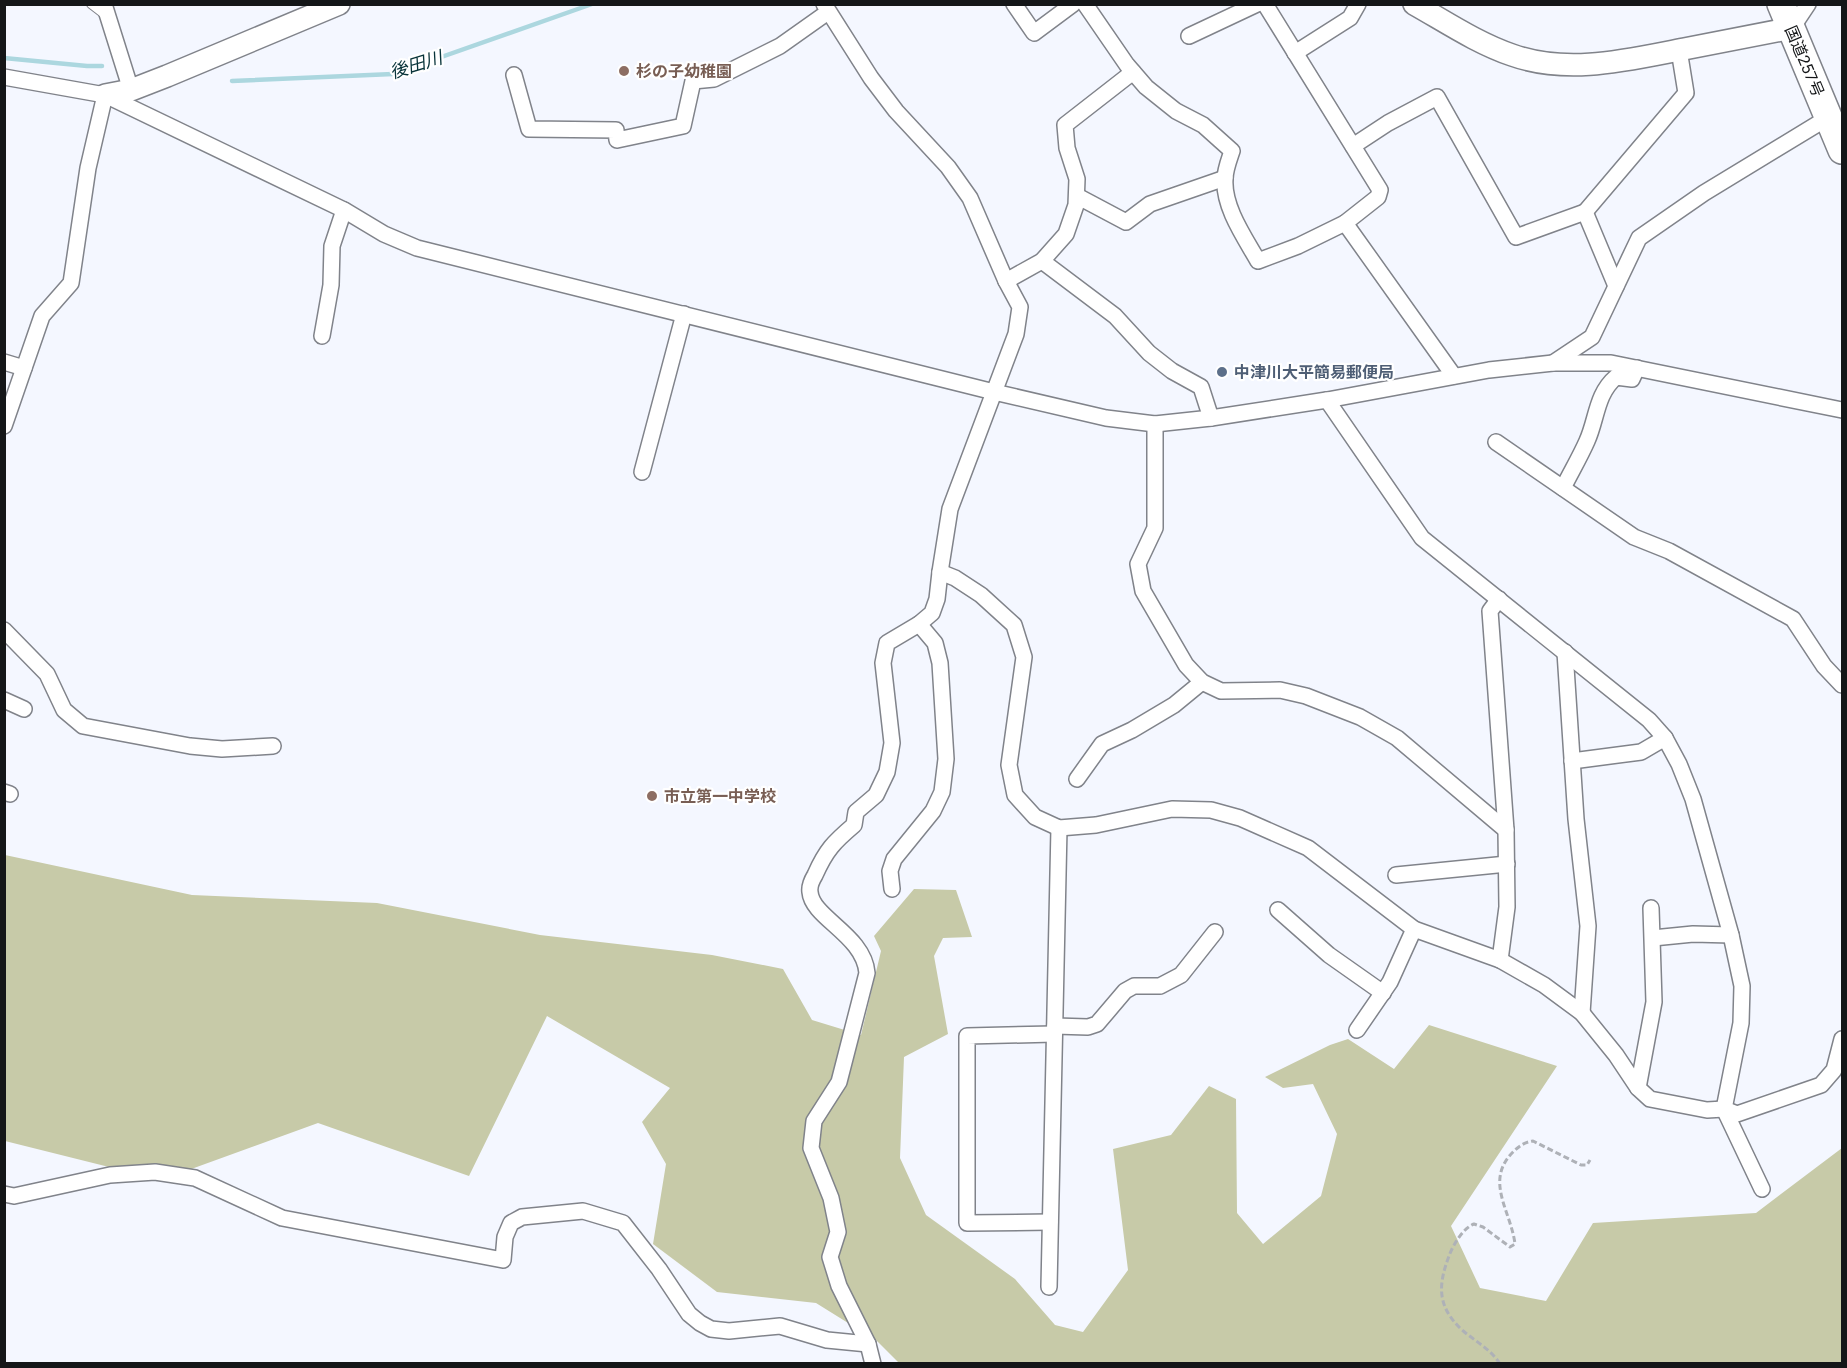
<svg xmlns="http://www.w3.org/2000/svg" width="1847" height="1368" font-family="Roboto,'Noto Sans JP',sans-serif">
<rect width="100%" height="100%" fill="#f4f7ff"/>
<polygon fill="#c7caa8" points="5,855 192,895 377,903 540,935 712,955 783,969 812,1020 861,1035 881,951 874,936 914,889 956,890 972,937 943,938 934,956 948,1034 904,1057 900,1158 926,1215 1015,1279 1055,1325 1083,1332 1128,1270 1113,1149 1171,1135 1209,1086 1236,1099 1237,1213 1263,1244 1321,1196 1337,1134 1313,1084 1283,1088 1265,1077 1330,1045 1348,1039 1394,1069 1429,1025 1557,1066 1451,1226 1480,1288 1546,1301 1593,1223 1756,1213 1842,1148 1842,1363 899,1363 877,1341 816,1303 717,1292 653,1244 666,1164 642,1122 670,1088 547,1016 469,1176 318,1123 161,1180 5,1141"/>
<g fill="none" stroke-linecap="round" stroke-linejoin="round">
<g stroke="#acd7df" stroke-width="4.5">
<polyline points="4,58 87,66 102,66"/>
<polyline points="232,81 393,74 592,4"/>
</g>
<defs>
<polyline id="lane" points="91,4 104,14"/>
<g id="street">
<polyline points="104,4 131,90"/>
<path d="M824,4L871,78L896,111L948,167L970,198L1006,281L1020,307L1016,334L950,509L940,572L937,599L932,613L919,624L887,643L883,663L892,743L887,772L876,795L856,812L854,825C834,842 826,850 815,875C812,880 809,886 810,892C812,918 864,935 867,973L839,1082L814,1121L811,1148L831,1198L838,1232L830,1257L839,1286L868,1344L873,1364"/>
<polyline points="1014,4 1034,33 1073,4"/>
<path d="M1085,4L1127,65L1146,87L1176,111L1203,125L1232,151C1229,160 1225,170 1225,179C1223,207 1245,238 1258,261L1298,246L1345,223"/>
<polyline points="1265,4 1380,190 1378,197 1345,223 1454,376"/>
<polyline points="1792,28 1808,4"/>
<polyline points="1189,36 1257,4"/>
<polyline points="1295,53 1350,18 1358,4"/>
<polyline points="514,75 529,129 616,130 617,140 683,126 693,81 714,79 780,46 828,12"/>
<polyline points="4,77 105,95 344,210 384,234 417,248 994,392 1106,418 1155,424 1211,418 1327,400 1489,370 1553,363 1611,363 1842,410"/>
<polyline points="1353,146 1388,123 1437,97 1516,237 1585,212 1616,286"/>
<polyline points="1077,196 1126,222 1150,204 1225,178"/>
<polyline points="1585,212 1686,93 1679,50"/>
<polyline points="1042,261 1115,316 1149,353 1172,371 1201,387 1211,418"/>
<polyline points="1006,281 1042,261 1066,234 1076,205 1077,179 1067,148 1065,125 1133,72"/>
<polyline points="322,336 331,285 332,246 344,210"/>
<polyline points="4,362 24,368"/>
<polyline points="1553,363 1592,337 1639,238 1704,193 1829,117"/>
<polyline points="1327,400 1422,538 1649,720 1665,738 1679,764 1693,799 1731,935 1742,986 1741,1023 1724,1109 1762,1189"/>
<polyline points="1155,424 1155,528 1138,564 1143,591 1186,665 1202,682 1221,691 1280,690 1306,696 1360,717 1397,738 1506,830"/>
<polyline points="4,426 42,316 71,283 88,168 105,95"/>
<polyline points="1496,442 1634,537 1669,551 1793,619 1824,666 1842,685"/>
<polyline points="642,472 684,314"/>
<path d="M1563,488C1571,472 1580,457 1587,441C1597,419 1596,394 1616,377L1632,379L1637,368"/>
<polyline points="940,572 955,578 981,595 1014,625 1024,657 1009,765 1015,795 1035,817 1059,828 1096,825 1172,809 1211,810 1240,818 1308,848 1414,929 1500,960 1544,985 1582,1013 1616,1055 1638,1088 1650,1099 1707,1110 1724,1109 1737,1114 1821,1085 1834,1070 1842,1039"/>
<polyline points="1499,599 1490,611 1506,830 1507,907 1500,960"/>
<polyline points="4,630 47,674 64,710 83,726 190,746 222,749 273,746"/>
<polyline points="1565,652 1576,819 1588,926 1582,1013"/>
<polyline points="4,700 24,709"/>
<polyline points="1572,761 1641,752 1665,738"/>
<polyline points="1077,779 1102,744 1132,730 1174,705 1202,682"/>
<polyline points="4,792 10,794"/>
<polyline points="1396,875 1507,864"/>
<polyline points="892,889 890,871 894,859 933,811 942,792 946,759 940,663 935,643 919,624"/>
<polyline points="1278,910 1329,955 1383,993"/>
<polyline points="1653,938 1693,934 1731,935"/>
<polyline points="1055,1026 1088,1027 1097,1024 1125,991 1134,986 1160,986 1181,975 1215,932"/>
<polyline points="1357,1030 1390,982 1414,929"/>
<polyline points="1638,1088 1654,1002 1651,908"/>
<polyline points="4,1194 14,1196 110,1175 155,1172 195,1178 282,1218 503,1260 505,1237 511,1223 522,1217 583,1211 623,1223 659,1269 689,1314 700,1323 711,1329 729,1331 780,1326 827,1340 868,1344"/>
<polyline points="1050,1222 967,1223 967,1036 1054,1034"/>
<polyline points="1049,1287 1059,828"/>
</g>
<g id="secondary">
<path d="M1414,4C1446,22 1477,43 1512,55C1568,75 1627,60 1684,49C1720,42 1756,35 1792,28"/>
<polyline points="105,95 131,90 167,76 339,4"/>
</g>
<polyline id="highway" points="1781,4 1842,150"/>
</defs>
<use href="#lane" stroke="#80838a" stroke-width="10"/>
<use href="#street" stroke="#80838a" stroke-width="18"/>
<use href="#secondary" stroke="#80838a" stroke-width="24"/>
<use href="#highway" stroke="#80838a" stroke-width="30"/>
<path stroke="#aeb1b7" stroke-width="3" stroke-dasharray="6 3" stroke-linecap="butt" d="M1500,1364C1490,1348 1474,1341 1461,1329C1437,1306 1438,1285 1449,1256C1453,1245 1463,1228 1474,1224L1483,1227L1510,1247L1515,1244C1511,1211 1484,1181 1513,1152C1519,1146 1525,1142 1533,1141L1581,1165H1587L1590,1160"/>
<use href="#lane" stroke="#fff" stroke-width="8"/>
<use href="#street" stroke="#fff" stroke-width="15"/>
<use href="#secondary" stroke="#fff" stroke-width="21"/>
<use href="#highway" stroke="#fff" stroke-width="27"/>
</g>
<g fill="#8d6e63" stroke="#fff" stroke-width="2">
<circle cx="624" cy="71" r="6"/>
<circle cx="652" cy="796" r="6"/>
</g>
<circle fill="#5c6f8a" stroke="#fff" stroke-width="2" cx="1222" cy="372" r="6"/>
<g text-anchor="middle" stroke-width="4.5" stroke-linejoin="round" paint-order="stroke">
<g font-size="16" fill="#141618" stroke="#fff">
<text transform="translate(1805 61) rotate(67)" y="6">国道257号</text>
</g>
<g font-size="16" font-weight="bold" fill="#785e54" stroke="#fff" text-anchor="start">
<text x="636" y="77">杉の子幼稚園</text>
<text x="664" y="802">市立第一中学校</text>
</g>
<g font-size="16" font-weight="bold" fill="#4e5e75" stroke="#fff" text-anchor="start">
<text x="1234" y="378">中津川大平簡易郵便局</text>
</g>
<g font-size="18" font-style="italic" fill="#083339" stroke="#fff">
<text transform="translate(416 65) rotate(-17)" y="6">後田川</text>
</g>
</g>
<rect width="1847" height="1368" fill="none" stroke="#141618" stroke-width="12"/>
</svg>
